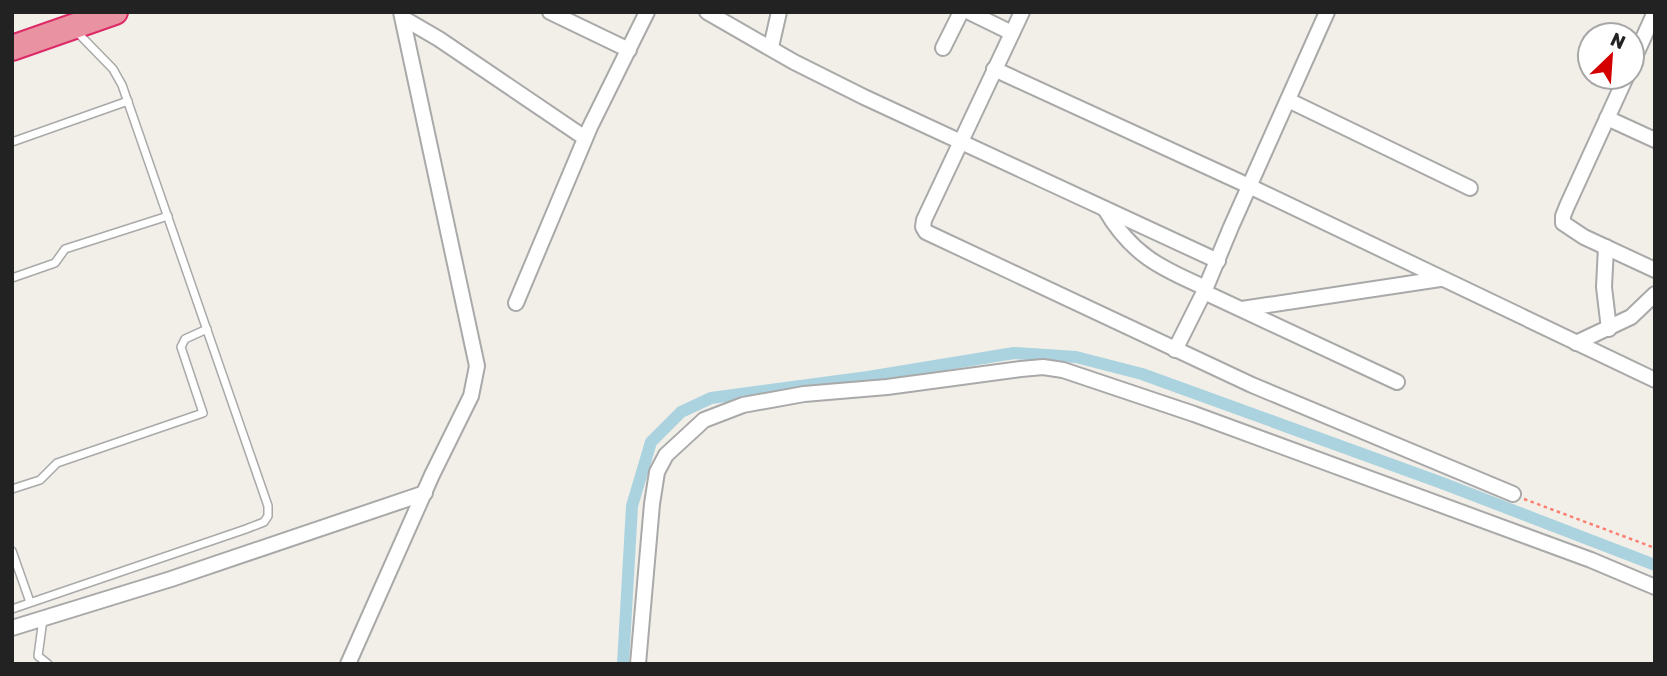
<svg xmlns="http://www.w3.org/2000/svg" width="1667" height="676" font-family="Rubik,sans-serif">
<rect width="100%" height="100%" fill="#f2efe9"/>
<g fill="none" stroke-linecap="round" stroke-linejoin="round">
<polyline stroke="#aad3df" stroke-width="12" points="623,664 632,506 651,442 681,412 711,398 868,377 1014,353 1076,357 1142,374 1442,483 1655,565"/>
<defs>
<g id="lane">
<polyline points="12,142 128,101"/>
<polyline points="12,278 55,263 65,249 168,216"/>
<polyline points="12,489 40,480 57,463 203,413 181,347 185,339 207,329"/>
<polyline points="12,551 30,602"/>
<polyline points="12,609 246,529 264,522 268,516 268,506 122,85 113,69 76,31"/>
<polyline points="43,619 38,656 48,664"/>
</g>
<g id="street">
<polyline points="550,12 629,50"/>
<polyline points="707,12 794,62 864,97 1218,261"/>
<polyline points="969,12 1012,33"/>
<polyline points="1022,12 924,220 923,227 926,232 1252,385 1513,494"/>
<polyline points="403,18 439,39 585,138"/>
<polyline points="771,47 779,12"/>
<polyline points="943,48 961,12"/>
<polyline points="1632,63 1655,12"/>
<polyline points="994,69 1249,186 1655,380"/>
<polyline points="1626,77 1567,206 1563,216 1563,223 1584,237 1655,270"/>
<polyline points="1288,100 1470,188"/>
<polyline points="1607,118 1655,140"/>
<path d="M1105,209C1131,254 1160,268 1206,288"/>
<polyline points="1606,247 1604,287 1609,329"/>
<polyline points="1204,292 1397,382"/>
<polyline points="516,303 590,127 647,12"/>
<polyline points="1242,309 1440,279"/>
<polyline points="1576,343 1631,317 1655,294"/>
<polyline points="1175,350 1204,292 1231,227 1327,12"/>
<polyline points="12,628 171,579 425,493"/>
<polyline points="348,664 432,475 471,396 477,366 401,12"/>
<polyline points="638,664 652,504 657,472 666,455 704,420 743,405 804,394 887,387 1021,369 1043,367 1063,370 1194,414 1591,560 1655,587"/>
</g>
<polyline id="highway" points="12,48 115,12"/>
</defs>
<use href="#lane" stroke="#a9a9a9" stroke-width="10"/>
<use href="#street" stroke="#a9a9a9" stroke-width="18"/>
<use href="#highway" stroke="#dc2a67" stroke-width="28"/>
<polyline stroke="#fa8072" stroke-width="2.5" stroke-dasharray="3.5 3.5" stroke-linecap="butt" points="1524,499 1655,548"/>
<use href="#lane" stroke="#fff" stroke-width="7"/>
<use href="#street" stroke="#fff" stroke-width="14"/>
<use href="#highway" stroke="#e892a2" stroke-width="24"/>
</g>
<rect width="1667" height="676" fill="none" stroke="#222222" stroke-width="28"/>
<g transform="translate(1611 56) rotate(25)"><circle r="33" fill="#ffffff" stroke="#a7a7a7" stroke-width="2"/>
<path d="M0-5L12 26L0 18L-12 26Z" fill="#d40000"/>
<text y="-10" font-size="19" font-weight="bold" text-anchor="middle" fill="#222222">N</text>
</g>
</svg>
